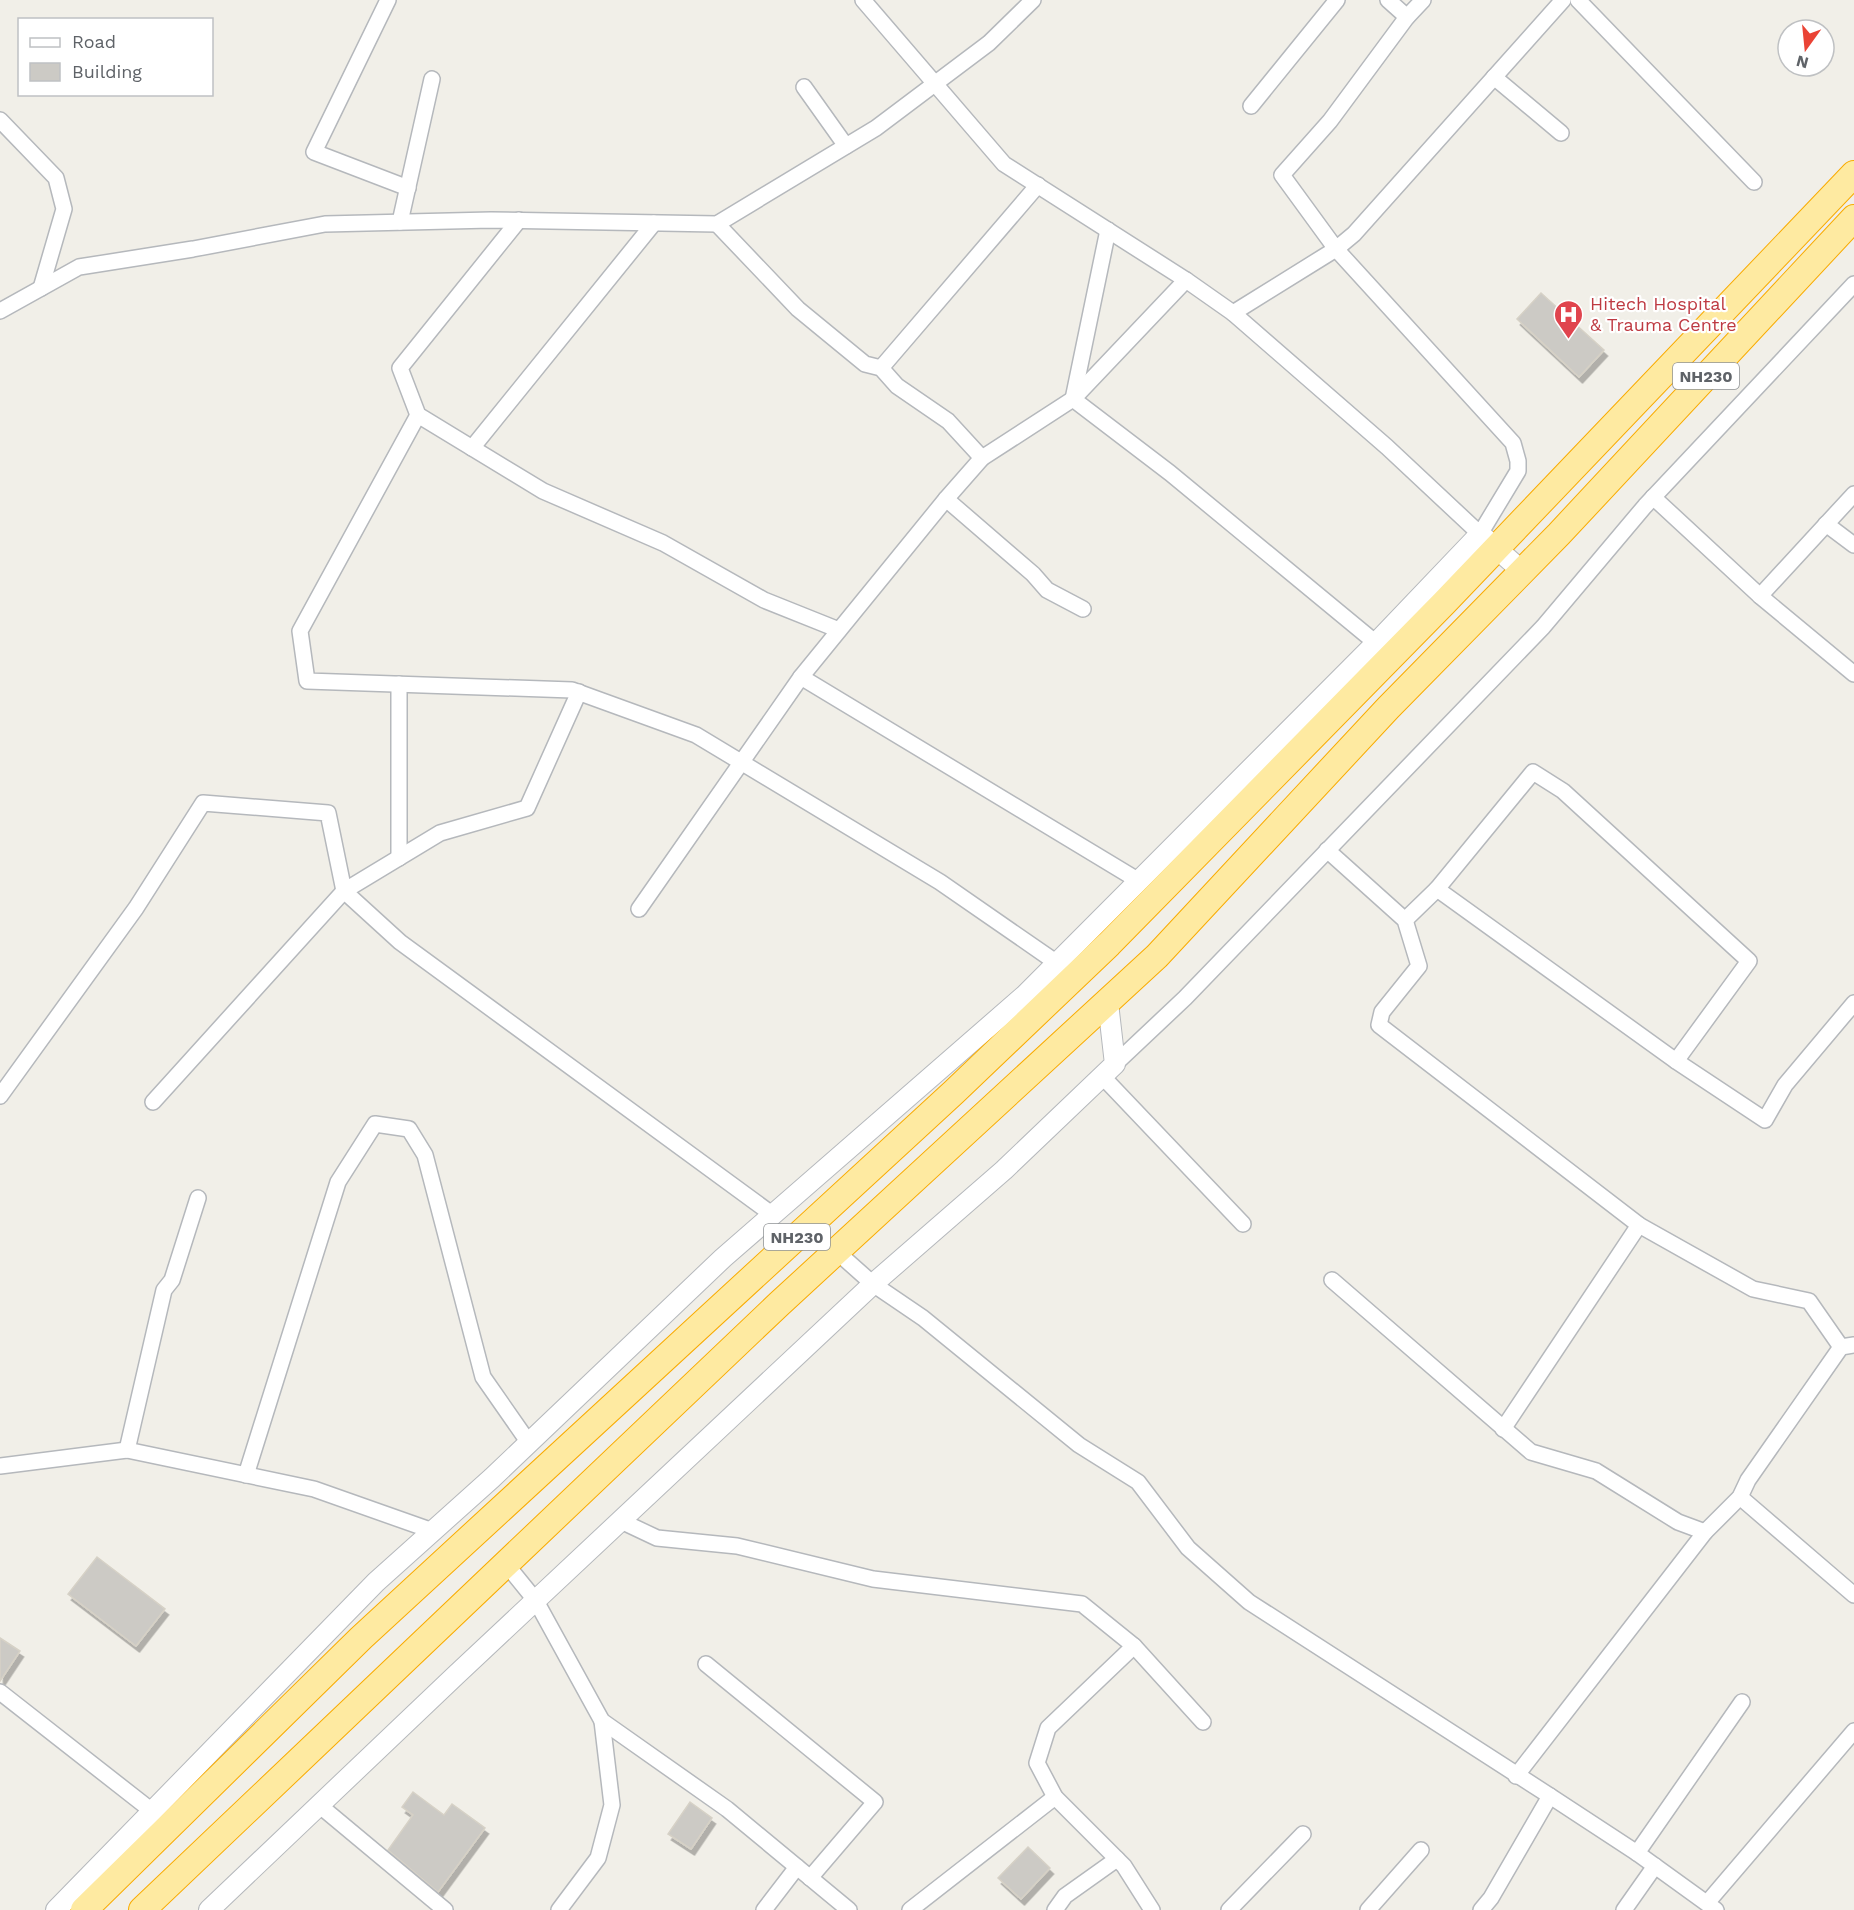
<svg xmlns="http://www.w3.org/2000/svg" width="1854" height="1910" font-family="'Work Sans',sans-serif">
<defs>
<filter id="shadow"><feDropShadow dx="3.5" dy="6" stdDeviation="0" flood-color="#0004"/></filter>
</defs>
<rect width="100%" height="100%" fill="#f1efe8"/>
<g fill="#cccac5" stroke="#d6d1c6" stroke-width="1.5" filter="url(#shadow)">
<polygon points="1541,293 1604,350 1579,377 1517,319"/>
<polygon points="97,1557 165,1609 136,1646 68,1594"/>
<polygon points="0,1638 20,1651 0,1681"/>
<polygon points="413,1792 444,1815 452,1804 485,1828 438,1892 388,1850 413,1815 402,1807"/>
<polygon points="690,1802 712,1818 691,1849 668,1834"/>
<polygon points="1028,1847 1050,1868 1021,1899 998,1878"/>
</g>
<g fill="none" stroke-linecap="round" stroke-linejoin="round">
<defs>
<g id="minor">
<polyline points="388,0 314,152 408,188"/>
<polyline points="863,0 1004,164 1186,280 1233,313"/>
<polyline points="1388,0 1407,17"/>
<polyline points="1423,0 1407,17 1330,121 1282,175 1336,249 1513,443 1518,461 1518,471 1480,534 1387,447 1233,313 1336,249 1354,234 1563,0"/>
<polyline points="1578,0 1754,182"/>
<polyline points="1494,77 1561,133"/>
<polyline points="804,87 846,146"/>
<polyline points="1251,106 1337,0"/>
<polyline points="0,120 56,178 64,209 41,288"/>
<polyline points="519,220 400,368 418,415 543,491 663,543 764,600 839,630"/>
<polyline points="400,222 432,79"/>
<polyline points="717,224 798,309 865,364 881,368 897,386 948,421 982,458"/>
<polyline points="1108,230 1073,399 1170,473 1376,643"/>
<polyline points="0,311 79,267 193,249 325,224 491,220 717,224 876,128 989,43 1033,0"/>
<polyline points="881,368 1038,185"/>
<polyline points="418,415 300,631 307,681 572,690 696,735 940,882 1057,963"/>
<polyline points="472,448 654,223"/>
<polyline points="1653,497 1760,596 1854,494"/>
<polyline points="946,499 1033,574 1047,590 1083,609"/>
<polyline points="1826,524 1854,545"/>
<polyline points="1760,596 1854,674"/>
<polyline points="801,677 1139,881"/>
<polyline points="399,684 399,858"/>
<polyline points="1327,850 1405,920 1419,966 1382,1012 1379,1025 1639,1225 1753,1289 1809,1301 1841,1347"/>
<polyline points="1437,889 1676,1061 1765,1120 1785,1085 1854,1003"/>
<polyline points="639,909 801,677 946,499 982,458 1073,399 1186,280"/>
<polyline points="1405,920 1437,889 1533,772 1563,791 1749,961 1676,1061"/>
<polyline points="1115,1064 1185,998 1543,627 1645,506 1854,284"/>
<polyline points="1102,1076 1243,1224"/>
<polyline points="0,1096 136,908 203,803 328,813 344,891 400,942 773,1215"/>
<polyline points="153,1102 344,891 440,833 527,808 579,692"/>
<polyline points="836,1251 873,1284 923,1318 1079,1445 1138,1482 1188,1548 1249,1602 1550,1796 1637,1853 1716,1910"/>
<polyline points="1332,1280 1531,1452 1596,1471 1678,1522 1705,1532"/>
<polyline points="1503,1429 1639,1225"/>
<polyline points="127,1450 164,1290 172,1280 198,1198"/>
<polyline points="0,1466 127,1450 314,1489 433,1531"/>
<polyline points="246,1475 338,1182 375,1124 409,1129 425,1155 483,1377 529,1443"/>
<polyline points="1740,1497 1854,1595"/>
<polyline points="621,1521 657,1538 737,1546 873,1579 1082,1604 1134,1646 1048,1728 1037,1763 1055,1797 1124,1866 1152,1910"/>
<polyline points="506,1564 536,1601 602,1721 727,1809 849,1910"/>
<polyline points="1134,1646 1203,1722"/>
<polyline points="706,1664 875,1802 810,1878"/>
<polyline points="0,1692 152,1811"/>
<polyline points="1516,1776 1705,1532 1740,1497 1748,1480 1841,1347 1854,1345"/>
<polyline points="319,1805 445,1910"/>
<polyline points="1637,1853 1742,1702"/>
<polyline points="1707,1903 1854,1731"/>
<polyline points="559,1910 598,1858 612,1805 602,1721"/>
<polyline points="764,1910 797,1867"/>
<polyline points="910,1910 1055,1797"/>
<polyline points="1055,1910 1065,1896 1117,1859"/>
<polyline points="1229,1910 1303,1834"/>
<polyline points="1368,1910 1421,1850"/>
<polyline points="1481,1910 1491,1898 1550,1796"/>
<polyline points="1624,1910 1655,1866"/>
</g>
<g id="tertiary">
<polyline points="56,1910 376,1582 492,1478 723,1258 1025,995 1376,643 1480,534 1522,571"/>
<polyline points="209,1910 456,1675 873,1284 1004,1170 1115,1064 1108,1003"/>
</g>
<g id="trunk">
<polyline points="84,1910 361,1638 954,1092 1109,944 1444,603 1854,174"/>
<polyline points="142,1910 779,1304 1157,956 1388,708 1559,534 1854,218"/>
</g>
</defs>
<use href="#minor" stroke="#b5b8bc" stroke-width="18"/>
<use href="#tertiary" stroke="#b5b8bc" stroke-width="22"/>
<use href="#trunk" stroke="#f9ab00" stroke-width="28"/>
<use href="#minor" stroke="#fff" stroke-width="15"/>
<use href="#tertiary" stroke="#fff" stroke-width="20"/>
<use href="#trunk" stroke="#feeaa1" stroke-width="26"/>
</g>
<defs>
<symbol id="hospital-pin" viewBox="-11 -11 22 30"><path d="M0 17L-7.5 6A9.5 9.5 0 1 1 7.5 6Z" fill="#e0444e" stroke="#fff"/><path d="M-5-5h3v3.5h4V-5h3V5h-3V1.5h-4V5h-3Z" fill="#fff"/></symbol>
</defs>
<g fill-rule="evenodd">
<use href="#hospital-pin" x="1552" y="298" width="33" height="45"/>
</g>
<g text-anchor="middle" stroke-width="4.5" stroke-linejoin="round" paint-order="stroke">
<g fill="#fff" stroke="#8f9295" stroke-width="1.5">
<rect x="1673" y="363" width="66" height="26" rx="4.5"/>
<rect x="764" y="1224" width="66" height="26" rx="4.5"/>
</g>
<g font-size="16" font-weight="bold" fill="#5f6368">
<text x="1706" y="382">NH230</text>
<text x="797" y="1243">NH230</text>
</g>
<g font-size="18" fill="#be3a42" stroke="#fff" text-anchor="start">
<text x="1590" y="310">Hitech Hospital<tspan x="1590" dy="21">&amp; Trauma Centre</tspan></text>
</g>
</g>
<rect x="18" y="18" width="195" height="78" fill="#ffffff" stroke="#bfc1c3" stroke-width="1.5"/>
<rect x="30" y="38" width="30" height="9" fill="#ffffff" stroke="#bfc1c3" stroke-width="1.5"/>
<text x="72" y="48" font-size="18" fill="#5f6368">Road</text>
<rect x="30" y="63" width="30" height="18" fill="#cccac5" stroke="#bfc1c3" stroke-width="1.5"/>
<text x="72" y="78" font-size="18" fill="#5f6368">Building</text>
<g transform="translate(1806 48) rotate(195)"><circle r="28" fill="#ffffff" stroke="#bfc1c3" stroke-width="1.5"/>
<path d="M0-4.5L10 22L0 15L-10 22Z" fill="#ea4335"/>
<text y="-9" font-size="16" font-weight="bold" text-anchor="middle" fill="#5f6368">N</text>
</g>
</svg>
